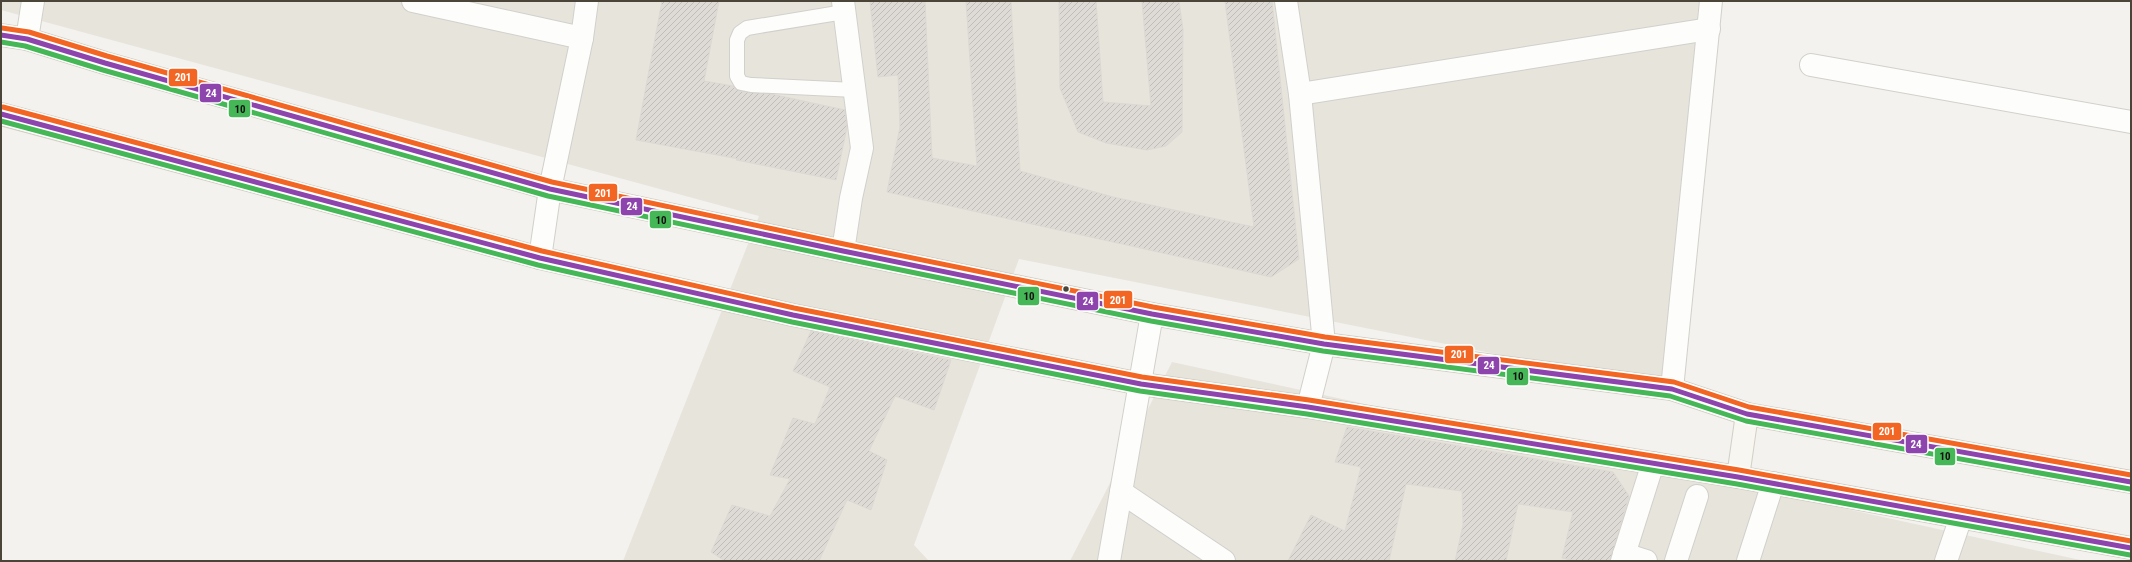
<svg xmlns="http://www.w3.org/2000/svg" width="2132" height="562" font-family="'Roboto Condensed',sans-serif">
<defs>
<pattern id="building-hatch" width="6" height="6" patternUnits="userSpaceOnUse"><rect width="6" height="6" fill="#dedbd6"/><path d="M-1 1l2-2M0 6l6-6M5 7l2-2" fill="none" stroke="#c0bdb8"/></pattern>
</defs>
<rect width="100%" height="100%" fill="#f4f2ee"/>
<g fill="#e7e4dc">
<polygon points="1,1 1700,1 1672,389 1019,259 914,545 929,561 623,561 759,216 1,10"/>
<polygon points="1172,362 2085,561 1070,561"/>
</g>
<g fill="url(#building-hatch)" stroke="#dcd9d4">
<polygon points="662,1 719,1 704,81 733,86 739,91 771,94 845,110 847,127 836,180 736,160 739,159 636,140"/>
<polygon points="870,1 925,1 932,158 977,166 966,1 1011,1 1020,171 1113,197 1254,227 1225,1 1272,1 1299,259 1271,277 887,192 900,127 898,75 878,77"/>
<polygon points="1059,1 1096,1 1103,102 1151,106 1142,1 1179,1 1183,30 1182,132 1166,146 1147,150 1106,143 1078,132 1060,88"/>
<polygon points="811,331 951,360 934,410 895,396 869,451 887,460 871,510 847,500 819,561 725,561 711,552 732,505 770,516 790,479 770,475 793,418 815,424 830,387 793,371"/>
<polygon points="1347,427 1613,472 1629,496 1610,561 1576,561 1562,558 1573,512 1518,504 1506,561 1455,561 1463,525 1462,491 1406,484 1389,561 1288,561 1311,515 1345,531 1361,467 1335,462"/>
</g>
<g fill="none" stroke-linecap="round" stroke-linejoin="round">
<defs>
<polyline id="service" points="844,12 747,28 740,33 737,40 737,76 741,83 751,85 855,90"/>
<g id="minor">
<polyline points="413,1 582,38"/>
<polyline points="843,1 862,148 851,198 843,251"/>
<polyline points="1286,1 1300,94 1324,344 1308,407"/>
<polyline points="27,39 33,1"/>
<polyline points="1811,65 2131,122"/>
<polyline points="1300,94 1709,29"/>
<polyline points="540,258 550,189 582,38 587,1"/>
<polyline points="1672,389 1711,1"/>
<polyline points="1121,492 1224,561"/>
<polyline points="1624,554 1646,561"/>
<polyline points="1109,561 1152,314"/>
<polyline points="1622,561 1653,463"/>
<polyline points="1676,561 1697,496"/>
<polyline points="1748,561 1773,483"/>
<polyline points="1946,561 1961,517"/>
</g>
<g id="secondary">
<polyline points="1,35 27,39 105,63 550,189 843,251 1152,314 1324,344 1672,389 1747,414 2131,482"/>
<polyline points="1,114 540,258 793,315 1141,384 1308,407 1738,477 2131,548"/>
<polyline points="1738,477 1747,414"/>
</g>
</defs>
<use href="#service" stroke="#d2d0cb" stroke-width="16"/>
<use href="#minor" stroke="#d2d0cb" stroke-width="24"/>
<use href="#secondary" stroke="#d3cfc5" stroke-width="24"/>
<use href="#service" stroke="#fdfdfc" stroke-width="14"/>
<use href="#minor" stroke="#fdfdfc" stroke-width="22"/>
<use href="#secondary" stroke="#f7f6f1" stroke-width="22"/>
<defs>
<g id="bus-1">
<polyline points="1,35 27,39 105,63 550,189 843,251 1152,314 1324,344 1672,389 1747,414 2131,482"/>
<polyline points="1,114 540,258 793,315 1141,384 1308,407 1738,477 2131,548"/>
</g>
<g id="bus-2">
<polyline points="1,42 25,46 103,70 548,196 842,258 1151,321 1323,351 1670,396 1746,421 2130,489"/>
<polyline points="1,121 538,265 792,322 1140,391 1307,414 1737,484 2130,555"/>
</g>
<g id="bus-3">
<polyline points="2,28 29,32 107,56 552,182 844,244 1153,307 1325,337 1674,382 1749,407 2131,475"/>
<polyline points="3,107 542,251 794,308 1142,377 1309,400 1739,470 2131,541"/>
</g>
</defs>
<use href="#bus-1" stroke="#fff" stroke-width="8"/>
<use href="#bus-2" stroke="#fff" stroke-width="8"/>
<use href="#bus-3" stroke="#fff" stroke-width="8"/>
<use href="#bus-1" stroke="#8e44ad" stroke-width="5"/>
<use href="#bus-2" stroke="#45b756" stroke-width="5"/>
<use href="#bus-3" stroke="#f26522" stroke-width="5"/>
</g>
<circle fill="#4b4439" stroke="#fff" stroke-width="1.5" cx="1066" cy="289" r="3.5"/>
<g stroke="#fff" stroke-width="1.5">
<rect x="168" y="68" width="30" height="19" rx="4" fill="#f26522"/>
<rect x="199" y="83" width="23" height="20" rx="4" fill="#8e44ad"/>
<rect x="228" y="99" width="23" height="19" rx="4" fill="#45b756"/>
<rect x="588" y="183" width="30" height="19" rx="4" fill="#f26522"/>
<rect x="620" y="197" width="23" height="19" rx="4" fill="#8e44ad"/>
<rect x="649" y="210" width="23" height="19" rx="4" fill="#45b756"/>
<rect x="1017" y="286" width="23" height="20" rx="4" fill="#45b756"/>
<rect x="1103" y="290" width="30" height="19" rx="4" fill="#f26522"/>
<rect x="1076" y="291" width="23" height="20" rx="4" fill="#8e44ad"/>
<rect x="1444" y="345" width="30" height="19" rx="4" fill="#f26522"/>
<rect x="1477" y="356" width="23" height="19" rx="4" fill="#8e44ad"/>
<rect x="1506" y="367" width="23" height="19" rx="4" fill="#45b756"/>
<rect x="1872" y="422" width="30" height="19" rx="4" fill="#f26522"/>
<rect x="1905" y="434" width="23" height="20" rx="4" fill="#8e44ad"/>
<rect x="1934" y="447" width="22" height="19" rx="4" fill="#45b756"/>
</g>
<g font-size="11" text-anchor="middle" font-weight="bold" fill="#fff">
<text x="183" y="81">201</text>
<text x="211" y="97">24</text>
<text x="603" y="197">201</text>
<text x="632" y="210">24</text>
<text x="1118" y="304">201</text>
<text x="1088" y="305">24</text>
<text x="1459" y="358">201</text>
<text x="1489" y="369">24</text>
<text x="1887" y="435">201</text>
<text x="1916" y="448">24</text>
</g>
<g font-size="11" text-anchor="middle" font-weight="bold" fill="#111">
<text x="240" y="113">10</text>
<text x="661" y="224">10</text>
<text x="1029" y="300">10</text>
<text x="1518" y="380">10</text>
<text x="1945" y="460">10</text>
</g>
<rect width="2132" height="562" fill="none" stroke="#4b4439" stroke-width="4"/>
</svg>
